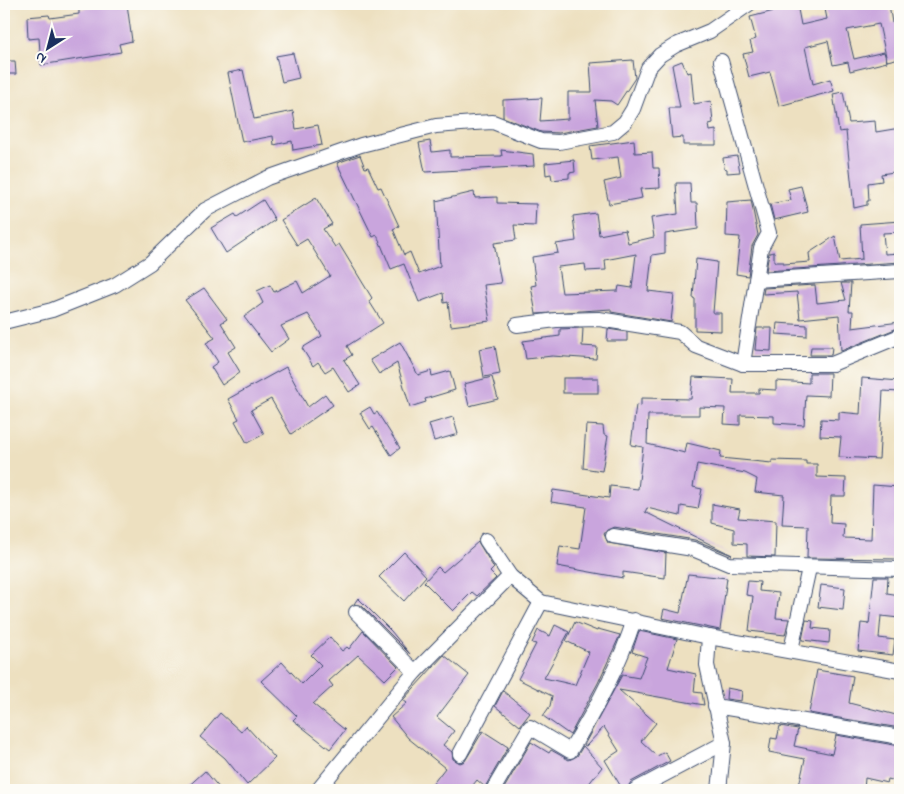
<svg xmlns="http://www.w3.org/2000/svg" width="904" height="794" font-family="'Indie Flower',sans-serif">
<rect width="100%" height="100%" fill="#fdfcf7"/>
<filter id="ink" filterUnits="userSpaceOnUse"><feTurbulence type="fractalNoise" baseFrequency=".02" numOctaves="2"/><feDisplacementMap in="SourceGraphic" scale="10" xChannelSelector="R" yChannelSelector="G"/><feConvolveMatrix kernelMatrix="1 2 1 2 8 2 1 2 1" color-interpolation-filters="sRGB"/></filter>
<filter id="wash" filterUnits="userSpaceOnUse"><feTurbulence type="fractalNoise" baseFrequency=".0096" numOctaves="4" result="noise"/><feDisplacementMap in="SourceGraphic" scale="20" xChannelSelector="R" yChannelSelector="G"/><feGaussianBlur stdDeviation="1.12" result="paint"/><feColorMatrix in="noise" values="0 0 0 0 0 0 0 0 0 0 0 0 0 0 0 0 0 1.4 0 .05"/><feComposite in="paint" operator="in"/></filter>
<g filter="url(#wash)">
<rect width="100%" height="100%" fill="#ede0c0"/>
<g id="blocks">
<g fill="#c9a5dd" fill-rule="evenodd">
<polygon points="96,4 127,4 132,41 119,44 121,52 41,65 39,38 28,39 27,17 49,15 50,18 79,14 79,9 96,7"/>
<polygon points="776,4 797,4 801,25 827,19 824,4 889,4 892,23 898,21 900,58 887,61 879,24 847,30 854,59 884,52 887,62 850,71 848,62 833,65 828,41 805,47 813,84 830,79 834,91 779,106 770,72 749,77 743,54 753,52 750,41 756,39 750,17 778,10"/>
<polygon points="293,53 299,78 282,82 276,56"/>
<polygon points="633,60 635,78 617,105 611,101 595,100 598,126 559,133 541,132 503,117 503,100 542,98 540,121 568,119 568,92 592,92 590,63"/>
<polygon points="4,61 15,61 16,74 4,74"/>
<polygon points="682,61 687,73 691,72 694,104 711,101 713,123 709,124 710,131 716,130 716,145 683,145 683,137 672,138 669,108 680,108 672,65"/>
<polygon points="243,70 254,119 293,111 296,129 318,125 322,145 293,150 292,141 274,145 273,136 242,142 228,73"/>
<polygon points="843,92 849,123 875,121 876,132 900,128 900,171 881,174 882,181 868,183 869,201 867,201 867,205 854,208 846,131 839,132 833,94"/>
<polygon points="634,140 635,153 652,152 653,168 659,168 660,188 640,189 642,198 609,204 604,182 621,178 618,157 592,160 590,146"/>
<polygon points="430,141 432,152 450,150 450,157 502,156 501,150 533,154 534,166 425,172 419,143"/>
<polygon points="360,155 365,168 368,167 378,188 381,187 399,226 393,229 404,255 410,252 419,274 440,266 436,201 474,192 475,198 497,197 497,203 536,204 535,226 514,225 516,240 494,243 501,283 484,285 490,321 451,326 448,302 444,303 443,293 419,302 404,264 391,269 377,235 373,237 337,163"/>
<polygon points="737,156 740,172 727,173 727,169 724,168 723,158"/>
<polygon points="574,160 575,172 569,173 569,178 552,180 551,174 546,175 545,163"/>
<path d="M676,183H690L691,203H697L698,229L665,234V253L652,255L648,291L674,294L671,322L611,312V309L536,314L531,286L536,285L532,257L558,253L556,244L576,241L573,216L596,213L599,235L625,230L628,243L654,237L651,218L678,214ZM636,254L632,288L619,286L618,291L562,293L558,267L585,264L586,271L606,270L605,260Z"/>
<polygon points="801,186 808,212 774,220 770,204 791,200 788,189"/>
<polygon points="316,198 332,224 323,229 335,247 339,244 372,298 369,301 383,323 347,346 352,355 344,360 360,385 349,392 333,367 325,372 318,362 313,366 302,348 322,336 308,314 281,326 289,339 271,352 244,317 263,303 257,291 270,285 274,292 297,281 303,293 330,276 307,239 297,245 281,220"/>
<polygon points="263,200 275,220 226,253 211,228 235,214 237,217"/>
<polygon points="751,200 758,235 752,246 748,276 736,274 740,237 726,236 727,202"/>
<polygon points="900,221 900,232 883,233 885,254 900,253 900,262 766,271 769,253 774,252 774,262 784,262 784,264 810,262 809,253 835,236 840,261 862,259 860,224"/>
<polygon points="696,259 717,262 713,313 721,313 721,331 695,330 695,299 693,298"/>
<polygon points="841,283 851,283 849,311 853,311 852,328 900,322 900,327 841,351 839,315 800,319 797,292 763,294 764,288 815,285 817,303 846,300"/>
<polygon points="204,288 227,319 221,323 236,347 228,352 240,372 222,385 211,367 218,362 206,343 215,338 185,300"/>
<polygon points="777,323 807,325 807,336 776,334"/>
<polygon points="583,328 582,346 597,347 596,359 552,356 526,359 523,341 560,336 560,329"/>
<polygon points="757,328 772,328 771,351 755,350"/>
<polygon points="608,329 627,332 627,341 607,341"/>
<polygon points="400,342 418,375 431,371 432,376 450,371 455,390 425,399 426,402 410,407 397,363 379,374 370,360"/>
<polygon points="495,346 500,374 484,377 479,349"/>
<polygon points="811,347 832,347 831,355 810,355"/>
<polygon points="286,367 308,407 325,394 333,405 291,434 271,399 251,410 264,434 247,443 235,421 239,419 228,399"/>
<polygon points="809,373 830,373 829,396 806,395 804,425 774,423 774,416 740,415 740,425 724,424 725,408 699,407 699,415 648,415 647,444 685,453 687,443 721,451 720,458 772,463 772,460 806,461 806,464 817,464 817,477 846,478 845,496 831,496 830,523 844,524 843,538 871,539 873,485 899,487 900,559 807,558 808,526 782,525 784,495 755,492 757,479 745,473 697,464 693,487 702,489 698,509 681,506 680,516 647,508 645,512 732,555 695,540 614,527 607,530 604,534 608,543 666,553 665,578 623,572 623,578 557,566 560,546 580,549 586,507 551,502 553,490 609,498 610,486 638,489 643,447 631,445 636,405 641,406 641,398 691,399 693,377 733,379 732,393 759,393 759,389 776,390 776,381 809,383"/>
<polygon points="492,377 498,399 469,406 464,384"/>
<rect x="563" y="378" width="35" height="15"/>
<polygon points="862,378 900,381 900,392 883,391 879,459 839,457 841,437 820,436 821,419 839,420 839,412 860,414"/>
<polygon points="370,407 374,414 377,412 400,448 391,455 373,427 370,429 360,413"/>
<polygon points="453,417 458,434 434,441 429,424"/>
<polygon points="586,425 603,426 604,435 608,436 602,471 583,468"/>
<polygon points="712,504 740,509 738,518 776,521 775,557 747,556 747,544 734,543 734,529 712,523"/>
<polygon points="478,542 494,568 490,572 496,578 477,596 472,592 453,611 424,582 438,567 443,572"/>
<polygon points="404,552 426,576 404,601 379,577"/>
<polygon points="688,574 727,578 720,630 662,618 664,609 680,613"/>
<polygon points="874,577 888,577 887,593 900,595 899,618 881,616 879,638 895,640 893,655 858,651 861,623 869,624"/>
<polygon points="748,581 760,582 759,591 779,593 776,618 789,619 785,635 749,631 753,596 746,595"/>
<polygon points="821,585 845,588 843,610 818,607"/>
<polygon points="358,598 391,631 410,654 362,606 354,604"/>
<polygon points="806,620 813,621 812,628 830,630 829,643 802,640"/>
<polygon points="575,622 597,631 598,629 620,635 598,683 570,735 543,716 550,706 552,696 518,679 536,644 532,643 538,630 550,636 555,625 569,632 544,678 575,685 589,652 566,641"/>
<polygon points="363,631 398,667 385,680 358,655 329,681 333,686 313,704 345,730 330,749 293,720 297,716 261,681 282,662 302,684 321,665 311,655 330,637 342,651 347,647 349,649"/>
<polygon points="639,631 677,639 668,668 696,674 694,692 702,693 704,705 619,690 656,723 641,741 657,756 665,752 670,761 631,782 626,790 623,790 605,760 619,751 604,727 586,746 584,745 622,675 639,678 647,657 632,652"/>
<polygon points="444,655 469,675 437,717 454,731 443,745 452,752 453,759 460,763 465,761 483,731 508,747 485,787 477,780 469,790 428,790 445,768 408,738 391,717 407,703 403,700"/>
<polygon points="817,670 853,676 849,703 900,716 900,728 809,713"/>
<polygon points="727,688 742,691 741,701 726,699"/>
<polygon points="503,691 530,713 520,726 495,706"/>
<polygon points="220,713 241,732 246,726 275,758 247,785 225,758 200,737"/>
<polygon points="780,726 798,729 794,746 832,754 836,735 900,746 900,782 888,779 887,783 865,778 864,790 798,790 805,759 769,752 771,738 777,739"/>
<polygon points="531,742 549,753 551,750 569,760 577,756 583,746 602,767 584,790 503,790"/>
<polygon points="205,771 221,790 184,790"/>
</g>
</g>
</g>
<g filter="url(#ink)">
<use href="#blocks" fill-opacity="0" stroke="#3a4a6d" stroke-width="1"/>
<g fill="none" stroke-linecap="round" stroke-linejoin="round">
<defs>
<g id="minor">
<polyline points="721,61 769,233 761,248 743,364"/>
<polyline points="756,280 900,271"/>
<polyline points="4,322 52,310 115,285 150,263 205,210 267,178 361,145 436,126 474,123 493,122 541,141 559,142 613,132 625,122 633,109 648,68 660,55 676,45 710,31 749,4"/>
<polyline points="517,325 556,320 599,319 680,332 696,346 743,364 832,364 900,336"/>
<polyline points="613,536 693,549 729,564 900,569"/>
<polyline points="486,540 510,576 541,602 709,637 900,671"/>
<polyline points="356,612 415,672"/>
<polyline points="709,637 707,665 724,743 719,790"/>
<polyline points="791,650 809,568"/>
<polyline points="715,706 900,737"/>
<polyline points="460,754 541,602"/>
<polyline points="318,790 415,672 510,576"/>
<path d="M493,790L530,727L570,751C596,709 619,667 634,620"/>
<polyline points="635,790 724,743"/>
</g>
</defs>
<use href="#minor" stroke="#3a4a6d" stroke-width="16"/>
<use href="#minor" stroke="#fff" stroke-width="14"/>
</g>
</g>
<rect width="904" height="794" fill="none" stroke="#fdfcf7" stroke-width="20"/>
<g transform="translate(48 48) rotate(216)" stroke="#fdfcf7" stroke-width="4" paint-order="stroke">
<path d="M0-4L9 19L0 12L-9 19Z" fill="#1b2f5e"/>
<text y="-8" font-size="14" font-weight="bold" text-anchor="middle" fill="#1b2f5e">N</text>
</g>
</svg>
